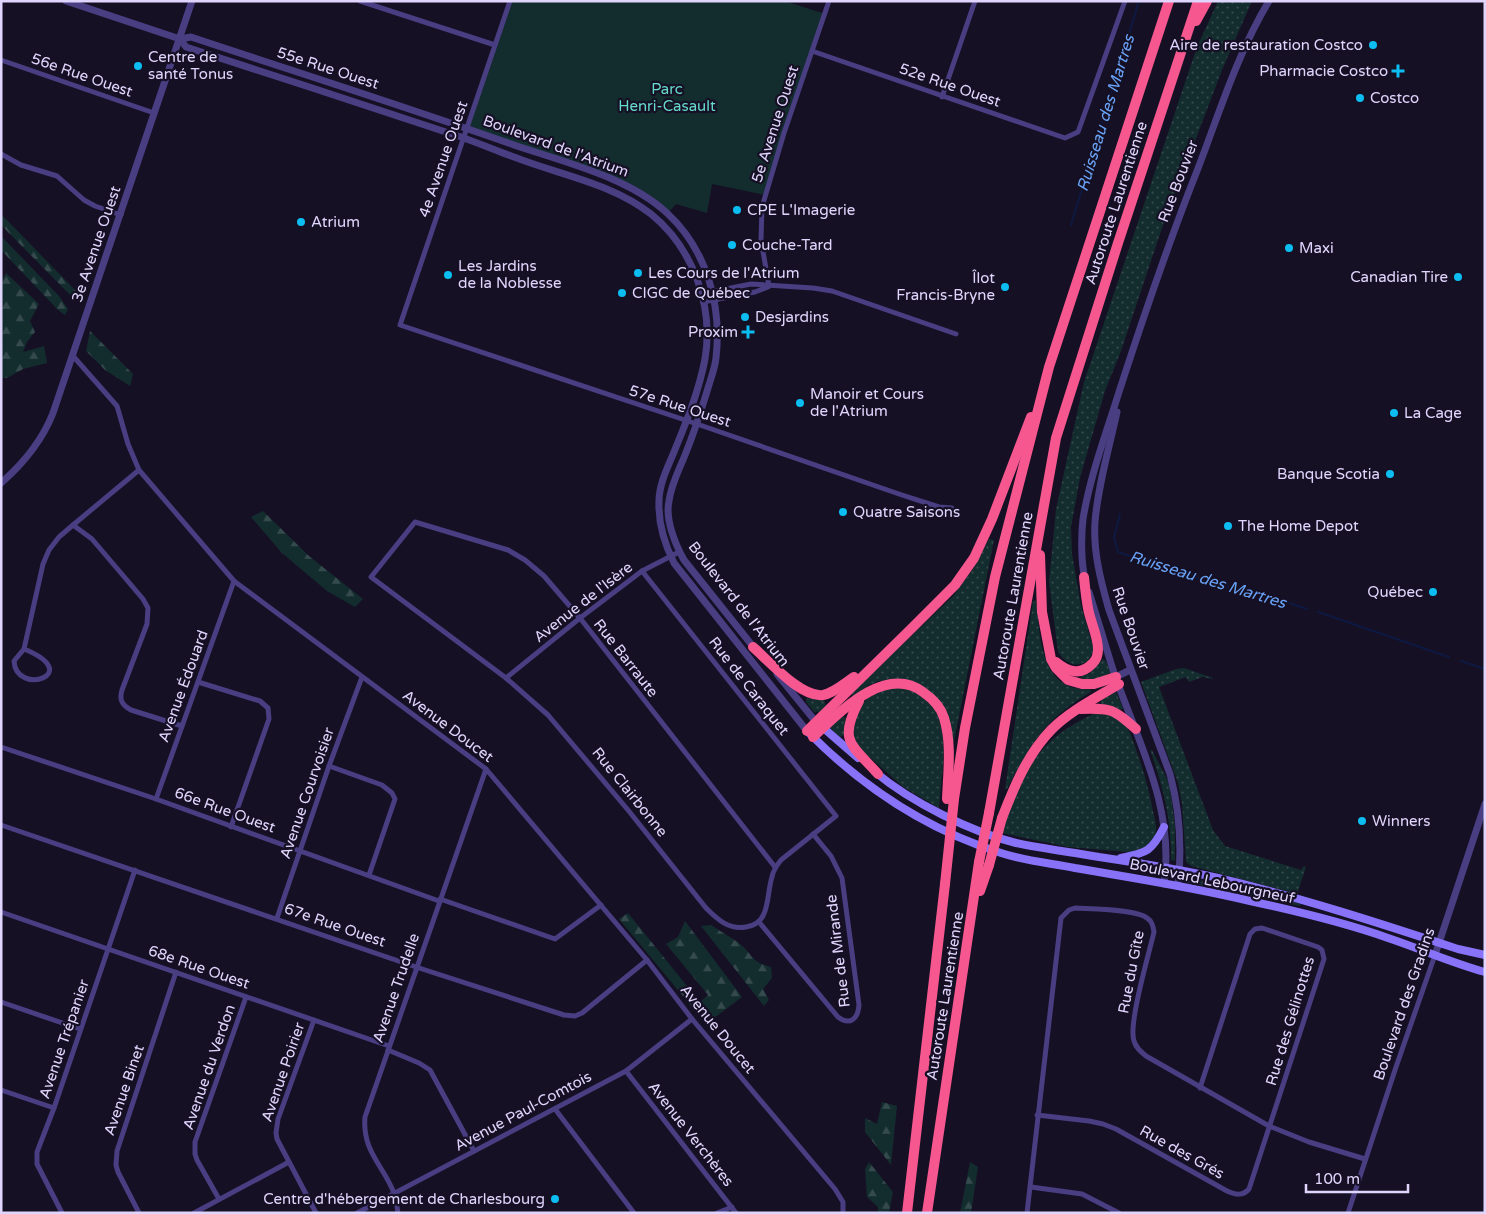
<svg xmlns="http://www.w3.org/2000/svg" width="1486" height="1214" font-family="'Varela Round',sans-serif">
<defs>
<pattern id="grass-dots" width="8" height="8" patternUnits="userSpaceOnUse" patternTransform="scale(1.25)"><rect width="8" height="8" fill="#132c2e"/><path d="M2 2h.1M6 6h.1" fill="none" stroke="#354a4d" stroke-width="1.8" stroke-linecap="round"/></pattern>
<pattern id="forest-firs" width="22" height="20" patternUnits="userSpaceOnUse" patternTransform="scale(1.25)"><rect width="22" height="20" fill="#132c2e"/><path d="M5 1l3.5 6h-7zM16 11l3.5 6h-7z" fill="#354a4d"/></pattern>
</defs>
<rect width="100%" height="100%" fill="#161025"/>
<g fill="url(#grass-dots)">
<path d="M1218,1H1252L1222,70L1162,228L1121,351L1105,391L1080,478L1071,527L1072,554L1081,606L1094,650L1088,661C1075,668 1066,664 1058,652L1049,582L1056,509L1084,382L1197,47Z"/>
<polygon points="989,539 994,540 954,741 950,740 948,719 910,682 900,679 879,681 869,685 853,697 851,694 954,595 973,569"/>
<path d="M1036,600C1040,635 1040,693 1090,689L1091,692C1045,719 1031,743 1007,789H1005L1033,601Z"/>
<polygon points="1103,659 1106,661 1111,673 1094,680 1081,681 1081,676 1090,673"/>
<polygon points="1184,668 1213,678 1212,679 1203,677 1189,682 1186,677 1159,687 1213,830 1225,846 1301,870 1304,866 1306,867 1297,894 1191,866 1186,862 1182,804 1178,783 1141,682 1176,669"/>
<path d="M894,687C960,693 942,762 939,808L903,787L855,744C849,726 856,702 875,694C881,691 888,689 894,687Z"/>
<polygon points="1116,692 1123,708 1120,711 1101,704 1101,700"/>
<polygon points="808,698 824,700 826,705 819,713 817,711 815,713 806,702 806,699"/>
<path d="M1096,713C1112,714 1123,717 1130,733C1140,759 1148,784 1153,811C1154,817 1157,824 1156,830C1156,844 1142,851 1129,852L1068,847L1002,833C1021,775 1036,739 1096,713Z"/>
<polygon points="843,716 846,718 844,735 840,737 830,728"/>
<path d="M1150,750H1152L1169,783L1171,795L1175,826V861L1171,860C1172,822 1163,786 1150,750Z"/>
<polygon points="1185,876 1301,904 1300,906 1184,882"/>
</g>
<g fill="url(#forest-firs)">
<polygon points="1,214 76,291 75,300 1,225"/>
<polygon points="1,236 59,296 68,309 65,315 58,310 1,250"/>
<polygon points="6,273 39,304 30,321 35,332 27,342 23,352 44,346 47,363 23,369 7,378 1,378 1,282"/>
<polygon points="90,331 133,374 130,386 105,370 86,351"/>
<polygon points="263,511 309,556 363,599 355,607 327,591 282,553 251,517"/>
<polygon points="628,913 700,1002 708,995 666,944 678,937 685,921 742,997 706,1024 619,919"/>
<path d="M711,925C720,931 730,937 739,943C753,954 750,962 771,967L772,978L763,989L769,1000L764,1006L701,926Z"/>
<polygon points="882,1102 897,1106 891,1165 865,1132 865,1118 877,1124"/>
<polygon points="869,1162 893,1192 889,1213 878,1213 878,1207 867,1197 865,1169"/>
<polygon points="970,1162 978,1167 971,1213 960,1213"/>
</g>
<polygon fill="#132c2e" points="510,1 785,1 825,14 765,195 712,184 707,213 676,204 668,213 628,186 467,128"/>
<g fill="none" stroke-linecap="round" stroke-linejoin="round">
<g stroke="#0d1941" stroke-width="2">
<polyline points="1071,225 1139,1"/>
<polyline points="1120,514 1114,538 1118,552 1206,581 1281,600 1307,609"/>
<polyline points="1318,612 1449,657"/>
<polyline points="1461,661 1485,669"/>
</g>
<g stroke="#493e81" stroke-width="5">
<polyline points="360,1 495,45"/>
<polyline points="510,1 400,325 697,424 899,494 939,507 952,508"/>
<polyline points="812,51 1065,138 1078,132 1125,1"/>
<polyline points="1,60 154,113"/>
<polyline points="942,97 975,1"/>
<polyline points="1,154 21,165 57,176 84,200 95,206 121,215"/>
<polyline points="769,286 761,240 762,207 784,133 829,1"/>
<polyline points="701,294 751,284 813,288 832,291 956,334"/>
<polyline points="703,302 755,292 768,287"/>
<polyline points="73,356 117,406 128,444 139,470 234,581 486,769 647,960 692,1019 835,1189 843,1202 843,1213"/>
<path d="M73,525L92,539L143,599L148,608L147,624L122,690C119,700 122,705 131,710L182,726"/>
<path d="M642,571L836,816L781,860C777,865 773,870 772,877C766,895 771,924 746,927C729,930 718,920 706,908L628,810L548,715L506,678L371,577L415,522L508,550L525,560L544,576L580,618L775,867"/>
<path d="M24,649C86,674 16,697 14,661L24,649L43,564L49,550L59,537L73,525L139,470"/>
<polyline points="506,678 580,618 642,571 679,552"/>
<polyline points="198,682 260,701 268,708 269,719 231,827"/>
<polyline points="1,747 156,799 439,901"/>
<polyline points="329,766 382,785 392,793 395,799 369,875"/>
<polyline points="156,799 234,581"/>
<polyline points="1,825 416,967 564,1015 575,1016 582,1013 647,960"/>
<polyline points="440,899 555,939 601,905"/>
<polyline points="1,912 389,1046"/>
<polyline points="277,918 329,766 362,677"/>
<path d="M759,922L838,1017C850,1026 858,1019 859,1005L842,878L831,856L813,834"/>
<polyline points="1,1002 80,1029"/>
<polyline points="314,1020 278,1119 276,1133 277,1139 316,1213"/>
<polyline points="388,1050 419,1063 430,1070 474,1151"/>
<polyline points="626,1071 736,1213"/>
<polyline points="1,1090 54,1108"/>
<polyline points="555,1109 634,1213"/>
<path d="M1037,1115L1089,1121L1103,1124L1116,1129L1227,1191C1236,1195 1243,1196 1249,1189L1324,959L1322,950L1318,947L1262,928L1255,929L1250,934L1200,1088"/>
<polyline points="1031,1187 1082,1194 1119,1213"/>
<polyline points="219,1199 197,1160 195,1154 195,1142 246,997"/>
<polyline points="62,1213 37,1164 37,1152 54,1108 135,870"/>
<polyline points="139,1213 118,1172 116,1165 117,1151 176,972"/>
<polyline points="194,1213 289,1162"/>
<polyline points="357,1213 626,1071 692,1019"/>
<path d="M398,1213C397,1206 396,1199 394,1193C383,1165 362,1151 365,1117L486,769"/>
<polyline points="717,1213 732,1207"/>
<path d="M1027,1213L1061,918L1069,910L1075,908C1091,909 1136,909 1147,918C1152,921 1153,926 1154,932C1149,954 1128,1024 1134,1041C1136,1048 1141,1052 1146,1056L1269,1126L1309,1142L1365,1159"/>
<polyline points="1348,1213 1396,1067 1435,955"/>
</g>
<g stroke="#493e81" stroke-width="7">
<path d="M66,1L180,39L186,47C278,77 369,106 461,137C481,144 502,153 522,160C566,176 614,185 651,214C693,248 714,306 705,359C699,390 688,418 676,447C670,463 659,482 659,501C658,524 664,543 674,563L807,731"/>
<path d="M180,39L191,37C299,73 407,107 514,145C564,162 628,177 667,213C707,250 722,305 716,358C715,368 711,378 708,388C701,411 694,433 685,455C679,470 671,485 669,501C665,519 675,544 684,560L755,649"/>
<path d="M1117,412C1109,449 1098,485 1095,522C1093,552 1101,582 1109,610L1170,774C1180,811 1182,848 1178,886"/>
<path d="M1,483C24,463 42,441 53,413L192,1"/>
<path d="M1085,579C1081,563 1081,536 1083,519C1090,476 1106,434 1119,392C1143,318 1168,244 1197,171C1219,114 1237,54 1269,1"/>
<path d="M1089,592C1098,620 1106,648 1115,676C1139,743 1175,810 1164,884"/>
<polyline points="777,674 816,722"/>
<polyline points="1116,677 1130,670"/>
<polyline points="1435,955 1485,804"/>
</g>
<g stroke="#8772f8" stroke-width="8">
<polyline points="820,725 858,758"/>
<path d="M810,734C863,787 928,830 1001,853C1025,861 1050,863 1075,868C1133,878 1192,887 1250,901C1296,911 1343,922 1388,938C1421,949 1452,963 1485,972"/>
<path d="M875,772C911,802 971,832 1016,843C1043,849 1071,852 1099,857C1139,863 1179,869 1218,878C1299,897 1379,923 1458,949L1485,955"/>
<path d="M1121,858C1147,853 1152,851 1164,827"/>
</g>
<g stroke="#f6578e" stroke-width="10">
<polyline points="1196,21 1207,1"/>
<polyline points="1040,555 1042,612 1051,659 1056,668 1068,680 1082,684 1094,684 1116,677"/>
<path d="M753,647C769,661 801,698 823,695C834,693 845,683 854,677"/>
<path d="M1056,662C1068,672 1081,676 1093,663C1096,660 1098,654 1098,649C1098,636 1090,621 1088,608C1086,598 1085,587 1084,577"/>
<path d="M859,701C838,741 851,744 878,774"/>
<path d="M1080,709C1110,708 1113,708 1136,729"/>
<polyline points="807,731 913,627 955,585 974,558 992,519 1031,417"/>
<path d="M813,737C840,712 885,664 923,692C933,699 941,707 944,718C952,743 948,773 947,799"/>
<polyline points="954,799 965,728 995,577 1049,367 1169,1"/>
<polyline points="989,813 1056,438 1118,243 1198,1"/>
<path d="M1002,818C1014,787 1027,755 1051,730C1070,711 1096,698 1119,684"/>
<polyline points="980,891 989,865"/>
<polyline points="907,1213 945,884"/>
<polyline points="927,1213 979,862"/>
</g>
<g stroke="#f6578e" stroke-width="10">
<polyline points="979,862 989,813"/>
<polyline points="989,865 1002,818"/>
<polyline points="945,884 954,799"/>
</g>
</g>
<g fill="#0cbdf2" stroke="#161025" stroke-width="2">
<circle cx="1373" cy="45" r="5"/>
<circle cx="138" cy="66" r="5"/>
<path d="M1395.5 63.5h5v5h5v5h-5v5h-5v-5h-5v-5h5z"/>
<circle cx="1360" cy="98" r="5"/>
<circle cx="737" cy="210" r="5"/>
<circle cx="301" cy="222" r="5"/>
<circle cx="732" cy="245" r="5"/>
<circle cx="1289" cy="248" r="5"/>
<circle cx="638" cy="273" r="5"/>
<circle cx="448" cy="275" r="5"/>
<circle cx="1458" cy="277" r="5"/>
<circle cx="1005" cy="287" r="5"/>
<circle cx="622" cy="293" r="5"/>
<circle cx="745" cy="317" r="5"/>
<path d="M745.5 324.5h5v5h5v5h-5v5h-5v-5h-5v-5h5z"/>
<circle cx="800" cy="403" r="5"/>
<circle cx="1394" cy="413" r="5"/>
<circle cx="1390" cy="474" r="5"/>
<circle cx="843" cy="512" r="5"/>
<circle cx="1228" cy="526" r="5"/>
<circle cx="1433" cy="592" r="5"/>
<circle cx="1362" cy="821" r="5"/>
<circle cx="555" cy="1199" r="5"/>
</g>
<g text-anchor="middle" stroke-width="4.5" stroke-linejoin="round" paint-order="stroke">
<g font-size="15" fill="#e0d6fd" stroke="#161025" text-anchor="start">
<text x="1363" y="50" text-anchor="end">Aire de restauration Costco</text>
<text x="148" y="62">Centre de<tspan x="148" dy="17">santé Tonus</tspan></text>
<text x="1388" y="76" text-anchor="end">Pharmacie Costco</text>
<text x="1370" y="103">Costco</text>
<text x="747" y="215">CPE L'Imagerie</text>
<text x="311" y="227">Atrium</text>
<text x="742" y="250">Couche-Tard</text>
<text x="1299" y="253">Maxi</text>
<text x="458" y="271">Les Jardins<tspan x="458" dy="17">de la Noblesse</tspan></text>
<text x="648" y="278">Les Cours de l'Atrium</text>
<text x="1448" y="282" text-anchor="end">Canadian Tire</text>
<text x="995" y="283" text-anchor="end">Îlot<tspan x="995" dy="17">Francis-Bryne</tspan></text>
<text x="632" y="298">CIGC de Québec</text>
<text x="755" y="322">Desjardins</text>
<text x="738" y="337" text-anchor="end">Proxim</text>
<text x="810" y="399">Manoir et Cours<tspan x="810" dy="17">de l'Atrium</tspan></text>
<text x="1404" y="418">La Cage</text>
<text x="1380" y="479" text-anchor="end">Banque Scotia</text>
<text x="853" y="517">Quatre Saisons</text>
<text x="1238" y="531">The Home Depot</text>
<text x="1423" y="597" text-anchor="end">Québec</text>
<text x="1372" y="826">Winners</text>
<text x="545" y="1204" text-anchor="end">Centre d'hébergement de Charlesbourg</text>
</g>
<g font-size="15" fill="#e0d6fd" stroke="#161025">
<text transform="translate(328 68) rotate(18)" y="5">55e Rue Ouest</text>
<text transform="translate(82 75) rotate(19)" y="5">56e Rue Ouest</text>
<text transform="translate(950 85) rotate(19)" y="5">52e Rue Ouest</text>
<text transform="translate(775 124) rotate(-72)" y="5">5e Avenue Ouest</text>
<text transform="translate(556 146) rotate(20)" y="5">Boulevard de l'Atrium</text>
<text transform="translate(443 159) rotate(-71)" y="5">4e Avenue Ouest</text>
<text transform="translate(1178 181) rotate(-69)" y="5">Rue Bouvier</text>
<text transform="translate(1116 203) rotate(-72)" y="5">Autoroute Laurentienne</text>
<text transform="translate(96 244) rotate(-71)" y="5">3e Avenue Ouest</text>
<text transform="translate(680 406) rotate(18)" y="5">57e Rue Ouest</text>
<text transform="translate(1013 596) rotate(-80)" y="5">Autoroute Laurentienne</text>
<text transform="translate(583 602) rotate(-38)" y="5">Avenue de l'Isère</text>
<text transform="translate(739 604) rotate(52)" y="5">Boulevard de l'Atrium</text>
<text transform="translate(1131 628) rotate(71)" y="5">Rue Bouvier</text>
<text transform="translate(626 658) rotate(52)" y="5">Rue Barraute</text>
<text transform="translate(183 686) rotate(-70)" y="5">Avenue Édouard</text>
<text transform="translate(749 686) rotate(52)" y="5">Rue de Caraquet</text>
<text transform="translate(448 726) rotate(37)" y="5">Avenue Doucet</text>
<text transform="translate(630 792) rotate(51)" y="5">Rue Clairbonne</text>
<text transform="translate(307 793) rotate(-71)" y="5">Avenue Courvoisier</text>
<text transform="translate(225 810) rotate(20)" y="5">66e Rue Ouest</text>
<text transform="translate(1212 881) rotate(12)" y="5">Boulevard Lebourgneuf</text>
<text transform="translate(335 925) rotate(19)" y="5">67e Rue Ouest</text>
<text transform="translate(838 951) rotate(-97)" y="5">Rue de Mirande</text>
<text transform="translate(199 967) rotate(19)" y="5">68e Rue Ouest</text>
<text transform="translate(1131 972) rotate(-79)" y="5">Rue du Gîte</text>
<text transform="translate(396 988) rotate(-71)" y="5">Avenue Trudelle</text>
<text transform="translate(945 996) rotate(-81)" y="5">Autoroute Laurentienne</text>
<text transform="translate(1404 1004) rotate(-71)" y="5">Boulevard des Gradins</text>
<text transform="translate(1290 1021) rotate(-73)" y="5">Rue des Gélinottes</text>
<text transform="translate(718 1029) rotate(51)" y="5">Avenue Doucet</text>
<text transform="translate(64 1039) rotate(-71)" y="5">Avenue Trépanier</text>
<text transform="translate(209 1067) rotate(-71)" y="5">Avenue du Verdon</text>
<text transform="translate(283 1072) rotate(-71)" y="5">Avenue Poirier</text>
<text transform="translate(124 1090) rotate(-71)" y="5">Avenue Binet</text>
<text transform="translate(523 1111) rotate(-28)" y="5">Avenue Paul-Comtois</text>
<text transform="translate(691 1134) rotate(52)" y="5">Avenue Verchères</text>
<text transform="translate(1182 1152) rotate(29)" y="5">Rue des Grés</text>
</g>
<g font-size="15" fill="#65dacc" stroke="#161025">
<text x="667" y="94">Parc<tspan x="667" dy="17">Henri-Casault</tspan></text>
</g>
<g font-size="16" font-style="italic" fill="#69a3f7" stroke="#161025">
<text transform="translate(1105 113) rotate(-73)" y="6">Ruisseau des Martres</text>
<text transform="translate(1208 579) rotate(17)" y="6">Ruisseau des Martres</text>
</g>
</g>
<rect width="1486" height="1214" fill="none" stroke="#e0d6fd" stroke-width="5"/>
<path d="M1306 1184v8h102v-8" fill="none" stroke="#e0d6fd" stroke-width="2.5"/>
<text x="1314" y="1184" font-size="15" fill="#e0d6fd" stroke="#161025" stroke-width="4" paint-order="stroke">100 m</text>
</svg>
